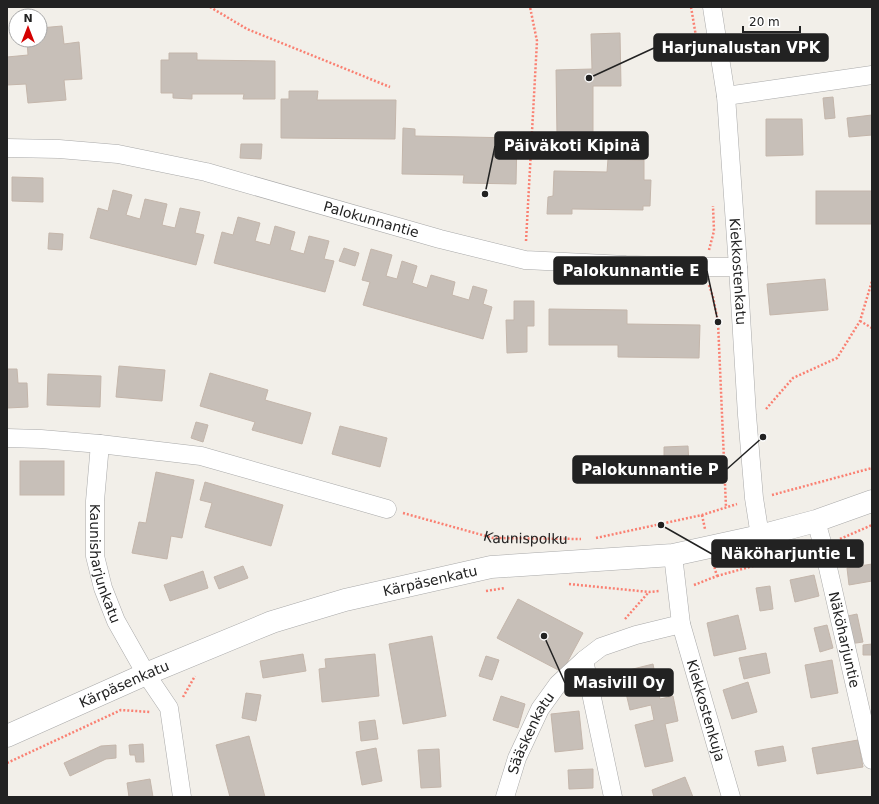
<svg xmlns="http://www.w3.org/2000/svg" width="879" height="804" font-family="'DejaVu Sans',sans-serif">
<rect width="100%" height="100%" fill="#f2efe9"/>
<g fill="#c7bfb8" stroke="#c4b6ab">
<polygon points="62,26 64,44 79,42 82,79 64,80 66,100 28,103 26,84 7,85 7,57 28,55 27,40 40,40 40,28"/>
<polygon points="620,33 621,86 593,86 593,136 557,136 556,70 592,69 591,34"/>
<polygon points="169,53 197,53 197,60 275,61 275,99 243,99 244,94 192,94 192,99 173,98 173,93 161,93 161,60 169,60"/>
<polygon points="289,91 318,91 317,100 396,100 395,139 281,138 281,99 289,99"/>
<polygon points="833,97 835,118 825,119 823,98"/>
<polygon points="872,115 872,135 849,137 847,118"/>
<polygon points="766,119 802,119 803,155 766,156"/>
<polygon points="403,128 415,129 415,136 517,138 516,184 463,183 464,175 402,174"/>
<polygon points="241,144 262,144 261,159 240,158"/>
<polygon points="608,159 644,160 644,180 651,180 650,206 643,206 643,210 572,209 572,214 547,214 548,197 553,196 554,171 607,172"/>
<polygon points="12,177 43,178 43,202 12,201"/>
<polygon points="113,190 132,195 126,215 140,219 145,199 167,204 162,225 175,228 180,208 200,212 195,233 204,235 196,265 90,238 98,208 108,211"/>
<rect x="816" y="191" width="56" height="33"/>
<polygon points="238,217 260,223 255,241 270,245 275,226 295,232 290,250 304,254 309,236 329,241 324,259 334,261 325,292 214,263 222,232 233,235"/>
<polygon points="49,233 63,234 62,250 48,249"/>
<polygon points="344,248 359,253 355,266 339,261"/>
<polygon points="371,249 392,255 386,276 397,279 402,261 417,266 412,283 427,288 431,275 455,282 452,295 469,300 473,286 487,290 483,304 492,307 483,339 363,305 370,282 362,280"/>
<polygon points="825,279 828,310 770,315 767,284"/>
<polygon points="514,301 534,301 534,326 527,326 527,352 507,353 506,320 514,320"/>
<polygon points="549,309 627,310 627,324 700,325 699,358 618,357 618,345 549,345"/>
<polygon points="119,366 165,370 162,401 116,397"/>
<polygon points="7,369 17,369 18,383 27,383 28,407 7,408"/>
<polygon points="210,373 268,390 265,400 311,413 302,444 252,430 255,422 200,406"/>
<polygon points="48,374 101,376 100,407 47,405"/>
<polygon points="196,422 208,425 203,442 191,438"/>
<polygon points="340,426 387,438 380,467 332,454"/>
<polygon points="688,446 689,465 664,465 664,447"/>
<rect x="20" y="461" width="44" height="34"/>
<polygon points="156,472 194,480 182,538 171,536 167,559 132,553 139,522 146,523"/>
<polygon points="205,482 283,505 271,546 205,527 212,503 200,500"/>
<polygon points="872,564 872,581 849,585 847,568"/>
<polygon points="243,566 248,578 219,589 214,577"/>
<polygon points="203,571 208,588 170,601 164,585"/>
<polygon points="814,575 819,596 795,602 790,580"/>
<polygon points="770,586 773,609 760,611 756,588"/>
<polygon points="518,599 583,633 562,672 497,638"/>
<polygon points="857,614 863,642 849,644 843,617"/>
<polygon points="738,615 746,649 714,656 707,623"/>
<polygon points="827,625 833,648 820,652 814,628"/>
<polygon points="432,636 446,716 403,724 389,644"/>
<polygon points="872,644 872,655 863,655 863,645"/>
<polygon points="766,653 770,673 744,679 739,658"/>
<polygon points="303,654 306,671 263,678 260,661"/>
<polygon points="375,654 379,696 322,702 319,669 326,668 325,659"/>
<polygon points="486,656 499,660 492,680 479,676"/>
<polygon points="832,660 838,693 811,698 805,665"/>
<polygon points="653,664 660,699 673,696 678,721 665,724 673,761 645,767 635,725 654,720 651,705 630,710 621,672"/>
<polygon points="748,682 757,712 732,719 723,690"/>
<polygon points="246,693 261,695 256,721 242,718"/>
<polygon points="501,696 525,704 518,728 493,720"/>
<polygon points="579,711 583,749 555,752 551,714"/>
<polygon points="375,720 378,739 361,741 359,722"/>
<polygon points="249,736 265,797 230,797 216,745"/>
<polygon points="858,740 863,767 817,774 812,748"/>
<polygon points="143,744 144,762 136,762 135,755 130,755 129,745"/>
<polygon points="116,745 116,758 106,759 70,776 64,763 101,746"/>
<polygon points="783,746 786,761 758,766 755,751"/>
<polygon points="376,748 382,781 362,785 356,752"/>
<polygon points="439,749 441,787 421,788 418,750"/>
<polygon points="593,769 593,788 569,789 568,770"/>
<polygon points="685,777 693,797 654,797 652,790"/>
<polygon points="150,779 153,797 129,797 127,783"/>
</g>
<g fill="none" stroke-linecap="round" stroke-linejoin="round">
<defs>
<g id="minor">
<path id="s2" d="M712,7L726,96L738,267L747,415L754,498L760,536"/>
<polyline points="726,96 872,75"/>
<path id="s3" d="M7,148L59,149L118,154L206,172L440,239L525,260L626,265L709,267H738"/>
<polyline points="7,438 41,439 100,444 201,456 387,509"/>
<path id="s4" d="M100,444L95,501V556L103,588L116,621L146,674L169,708L182,797"/>
<path id="s5" d="M816,521L823,546L872,760"/>
<path id="s6" d="M681,624L731,797"/>
<polyline points="584,660 613,797"/>
<path id="s7" d="M505,797L517,758L540,709L558,684L584,660L601,647L636,635L681,624L673,555"/>
</g>
<g id="tertiary">
<path id="s8" d="M7,736L146,674L272,622L345,600L491,567L673,555L760,536L816,521L872,501"/>
</g>
</defs>
<use href="#minor" stroke="#a9a9a9" stroke-width="19"/>
<use href="#tertiary" stroke="#a9a9a9" stroke-width="23"/>
<g stroke="#fa8072" stroke-width="2.5" stroke-dasharray="2 2" stroke-linecap="butt">
<polyline points="210,7 247,29 390,87"/>
<polyline points="691,7 699,54"/>
<polyline points="526,241 537,41 530,7"/>
<polyline points="709,250 714,231 713,206"/>
<polyline points="709,285 713,297 718,322 726,507"/>
<polyline points="860,321 872,328"/>
<polyline points="766,409 793,378 837,358 860,321 872,281"/>
<polyline points="772,495 872,468"/>
<path id="s1" d="M403,513L493,538L581,539"/>
<polyline points="702,515 705,529"/>
<polyline points="596,538 702,515 737,504"/>
<polyline points="840,539 872,525"/>
<polyline points="717,576 807,551"/>
<polyline points="569,584 649,592 659,591"/>
<polyline points="694,585 717,576 714,566"/>
<polyline points="486,591 505,588"/>
<polyline points="625,619 648,593"/>
<polyline points="183,697 195,676"/>
<polyline points="7,763 121,710 150,712"/>
</g>
<use href="#minor" stroke="#fff" stroke-width="18"/>
<use href="#tertiary" stroke="#fff" stroke-width="22"/>
</g>
<g text-anchor="middle" stroke-width="3" stroke-linejoin="round" paint-order="stroke">
<g font-size="14" fill="#222" stroke="#fff">
<text dy="5" stroke="none"><textPath href="#s3" startOffset="373">Palokunnantie</textPath></text>
<text dy="5" stroke="none"><textPath href="#s2" startOffset="266">Kiekkostenkatu</textPath></text>
<text dy="5" stroke="none"><textPath href="#s1" startOffset="126">Kaunispolku</textPath></text>
<text dy="5" stroke="none"><textPath href="#s4" startOffset="121">Kaunisharjunkatu</textPath></text>
<text dy="5" stroke="none"><textPath href="#s8" startOffset="452">Kärpäsenkatu</textPath></text>
<text dy="5" stroke="none"><textPath href="#s5" startOffset="122">Näköharjuntie</textPath></text>
<text dy="5" stroke="none"><textPath href="#s8" startOffset="128">Kärpäsenkatu</textPath></text>
<text dy="5" stroke="none"><textPath href="#s6" startOffset="90">Kiekkostenkuja</textPath></text>
<text dy="5" stroke="none"><textPath href="#s7" startOffset="69">Sääskenkatu</textPath></text>
</g>
</g>
<path fill="none" stroke="#222" stroke-width="1.5" d="M589 78L654 48M485 194L495 146M718 322L707 271M763 437L727 469M661 525L712 554M544 636L565 683"/>
<g fill="#222" stroke="#fff" stroke-width="1.5">
<circle cx="589" cy="78" r="4"/>
<circle cx="485" cy="194" r="4"/>
<circle cx="718" cy="322" r="4"/>
<circle cx="763" cy="437" r="4"/>
<circle cx="661" cy="525" r="4"/>
<circle cx="544" cy="636" r="4"/>
</g>
<g fill="#222" stroke="#222" stroke-width="1.5">
<rect x="654" y="34" width="174" height="27" rx="4"/>
<rect x="495" y="132" width="153" height="27" rx="4"/>
<rect x="554" y="257" width="153" height="27" rx="4"/>
<rect x="573" y="456" width="154" height="27" rx="4"/>
<rect x="712" y="540" width="151" height="27" rx="4"/>
<rect x="565" y="669" width="108" height="27" rx="4"/>
</g>
<g font-size="15" text-anchor="middle" font-weight="bold" fill="#fff">
<text x="741" y="53">Harjunalustan VPK</text>
<text x="572" y="151">Päiväkoti Kipinä</text>
<text x="631" y="276">Palokunnantie E</text>
<text x="650" y="475">Palokunnantie P</text>
<text x="788" y="559">Näköharjuntie L</text>
<text x="619" y="688">Masivill Oy</text>
</g>
<rect width="879" height="804" fill="none" stroke="#222222" stroke-width="16"/>
<g transform="translate(28 28)"><circle r="19" fill="#ffffff" stroke="#a7a7a7"/>
<path d="M0-3L7 15L0 10L-7 15Z" fill="#d40000"/>
<text y="-6" font-size="11" font-weight="bold" text-anchor="middle" fill="#222222">N</text>
</g>
<path d="M743 26v6h57v-6" fill="none" stroke="#222222" stroke-width="2"/>
<text x="749" y="26" font-size="12" fill="#222222" stroke="#ffffff" stroke-width="3" paint-order="stroke">20 m</text>
</svg>
